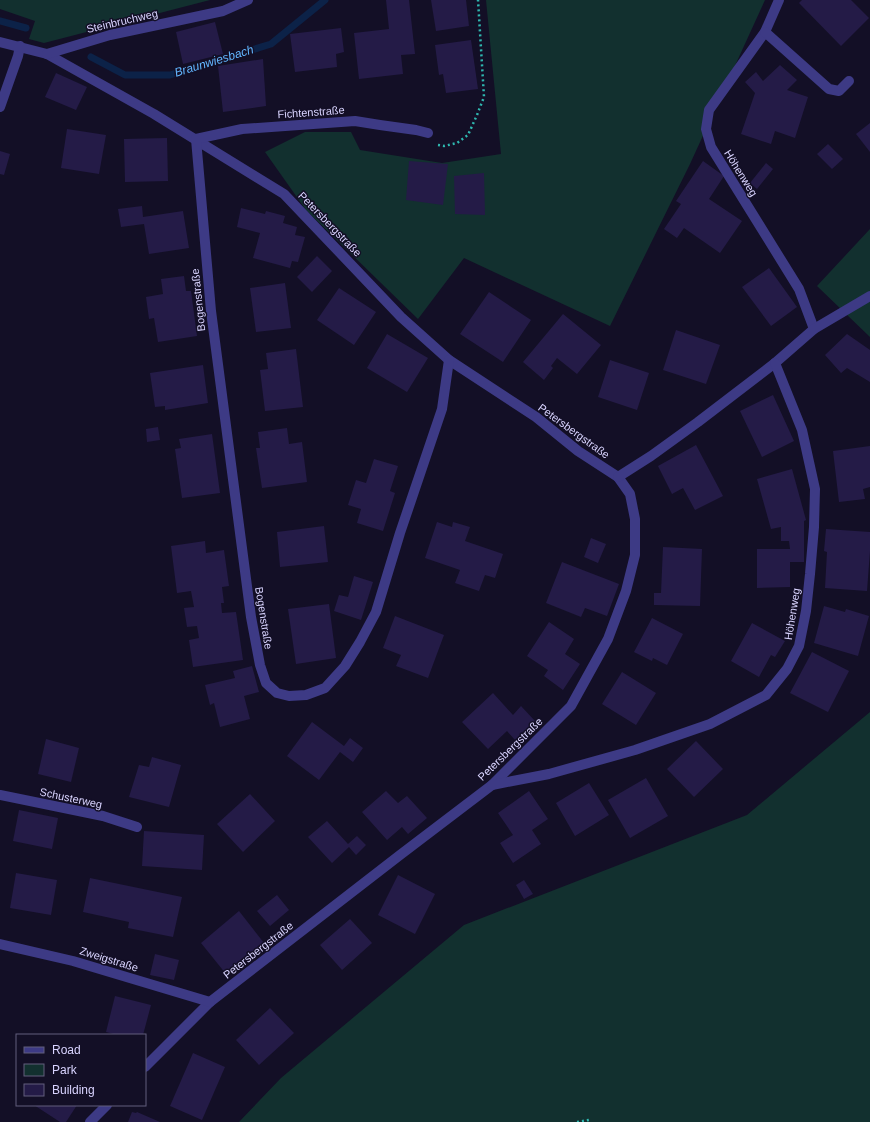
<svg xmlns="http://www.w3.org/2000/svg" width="870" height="1122" font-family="Arial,sans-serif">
<rect width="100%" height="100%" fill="#130f26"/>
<g fill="#12302f">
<polygon points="0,0 210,0 44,43 29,39 35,21 0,9"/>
<polygon points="486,0 765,0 690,164 610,326 464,258 418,319 306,210 265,152 305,132 351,132 360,150 442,163 501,154"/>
<polygon points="870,229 870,337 817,286"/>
<polygon points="870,712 870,1122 239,1122 281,1078 464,925 747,815"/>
</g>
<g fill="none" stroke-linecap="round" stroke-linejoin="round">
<g stroke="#0c2248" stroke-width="7">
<polyline points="0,21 26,28"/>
<polyline points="91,57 125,75 170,75 271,44 325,0"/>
</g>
</g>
<g fill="#241b47">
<polygon points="386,0 409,0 415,54 401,55 403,74 359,79 354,33 389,29"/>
<polygon points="431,0 466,0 469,26 436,31"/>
<polygon points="802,0 851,0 869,18 841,46 799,3"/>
<polygon points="215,22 223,54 183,64 176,32"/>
<polygon points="341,28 344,52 336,54 337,67 295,72 290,34"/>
<polygon points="471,40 478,89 446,93 443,74 439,75 435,45"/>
<polygon points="263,59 266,106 223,112 218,66"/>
<polygon points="780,65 797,80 787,90 808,97 795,138 775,131 771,144 741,134 755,93 745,82 756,72 763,81"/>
<polygon points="56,73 87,87 76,110 45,97"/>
<polygon points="870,123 870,152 856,134"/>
<polygon points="67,129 106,135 99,174 61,168"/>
<polygon points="167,138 168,181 125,182 124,139"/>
<polygon points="828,144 843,159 832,169 817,154"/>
<polygon points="0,151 10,154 4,175 0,174"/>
<polygon points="409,161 448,164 443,205 406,200"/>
<polygon points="703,161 724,176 709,199 742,221 720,253 684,228 677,238 664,229 681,204 676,201"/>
<polygon points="766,163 773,169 757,189 750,183"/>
<polygon points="484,173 485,215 455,214 454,176"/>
<polygon points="142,206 143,217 183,211 189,248 149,254 144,224 121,227 118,209"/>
<polygon points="241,208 265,214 266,211 285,216 283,223 297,227 295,235 305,237 298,262 292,261 290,268 253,258 260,233 237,227"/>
<polygon points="317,256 332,271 312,292 297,277"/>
<polygon points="769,268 797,307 771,326 742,287"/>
<polygon points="184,276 186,291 191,291 197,336 158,342 154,318 149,319 146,297 163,294 161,279"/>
<polygon points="285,283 291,328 256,332 250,288"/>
<polygon points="339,288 376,312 354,345 317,320"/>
<polygon points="489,292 531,320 503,362 460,334"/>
<polygon points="563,314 601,345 577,374 557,358 551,366 553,368 544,380 523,362"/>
<polygon points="676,330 720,345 706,384 663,370"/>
<polygon points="387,334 428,358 407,392 367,368"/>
<polygon points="847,334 870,350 870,382 847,368 841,373 825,355"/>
<polygon points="296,349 303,407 265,411 260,370 268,369 266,353"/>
<polygon points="610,360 649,373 637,410 598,397"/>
<polygon points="203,365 208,403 165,410 165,406 155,407 150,373"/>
<polygon points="773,395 794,441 762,457 740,411"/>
<polygon points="158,427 160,440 147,442 146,429"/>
<polygon points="287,428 289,444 302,442 307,482 262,488 256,448 260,448 258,432"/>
<polygon points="212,434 220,493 182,498 175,449 181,448 179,439"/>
<polygon points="696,445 723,496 695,510 683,488 672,494 658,466"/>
<polygon points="870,446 870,487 863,489 865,499 839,502 833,451"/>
<polygon points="374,459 398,466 390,491 395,493 383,531 357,523 361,509 348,505 356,480 366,483"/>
<polygon points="792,469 806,520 804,521 804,562 790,562 790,587 757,588 757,549 790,549 789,541 781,541 781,527 771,529 757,479"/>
<polygon points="437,522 452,527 453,522 470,527 465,541 503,554 495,578 485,575 479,591 455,583 460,570 425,558"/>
<polygon points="324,526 328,562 280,567 277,532"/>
<polygon points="826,529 870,532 870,551 867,591 825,588 827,552 824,551"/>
<polygon points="591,538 606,544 598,563 584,557"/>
<polygon points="205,541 206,553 224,550 229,586 222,587 224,603 221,603 222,613 236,612 243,660 193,667 189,640 199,638 197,626 187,627 184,608 194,607 191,591 177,593 171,546"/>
<polygon points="663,547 702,549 700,606 654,605 654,593 661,593"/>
<polygon points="562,562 619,584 607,616 585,608 581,617 546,603"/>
<polygon points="354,576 373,582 361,620 334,611 339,595 348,597"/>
<polygon points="329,604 336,658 296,664 288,609"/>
<polygon points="824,606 845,612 846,609 869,616 858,656 814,643"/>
<polygon points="395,616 444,635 428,678 396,666 401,655 383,648"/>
<polygon points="652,618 683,634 667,665 653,658 652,661 634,652"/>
<polygon points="549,622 574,639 565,654 580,664 563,690 544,676 548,670 527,656"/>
<polygon points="752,623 785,641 775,657 771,655 759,677 731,661"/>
<polygon points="812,652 849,671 828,712 790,693"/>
<polygon points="252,666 259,692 244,696 250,719 220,727 214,703 210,705 205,685 235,678 233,671"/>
<polygon points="622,672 656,693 636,725 602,704"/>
<polygon points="493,693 513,715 521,706 535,721 515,740 507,731 488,749 462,722"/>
<polygon points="312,722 344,746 350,738 363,748 353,762 340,752 319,780 287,756"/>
<polygon points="46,739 79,748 71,782 38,774"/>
<polygon points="696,741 723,769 694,797 667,769"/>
<polygon points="152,757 181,765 169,807 129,797 139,765 149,767"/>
<polygon points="646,778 668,816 630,838 608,800"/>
<polygon points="589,783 609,815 575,836 556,803"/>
<polygon points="386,791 398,803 407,796 427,818 408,834 402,827 387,840 362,812"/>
<polygon points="529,791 548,819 532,830 541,844 513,863 500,843 513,835 498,813"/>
<polygon points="250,794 275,821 243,852 217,824"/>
<polygon points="19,810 58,818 52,849 13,841"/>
<polygon points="327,821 348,844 357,836 366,845 356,855 349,847 332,863 308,837"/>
<polygon points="144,831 204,835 202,870 142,866"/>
<polygon points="16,873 57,880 51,915 10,908"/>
<polygon points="398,875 435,894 415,934 378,915"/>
<polygon points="90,878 182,897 173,937 128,928 129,922 83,912"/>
<polygon points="524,880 533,894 524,899 516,885"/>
<polygon points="277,895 289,910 270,926 257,911"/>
<polygon points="239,911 264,943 226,974 201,943"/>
<polygon points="350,919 372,943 342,970 320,945"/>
<polygon points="155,954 179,960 174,980 150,975"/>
<polygon points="115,996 151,1005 143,1035 117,1035 106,1032"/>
<polygon points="270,1008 294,1033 259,1065 236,1040"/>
<polygon points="193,1053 225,1067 202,1120 170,1106"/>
<polygon points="34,1105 77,1105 66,1122 60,1122"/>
<polygon points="132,1112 136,1113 137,1112 160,1122 128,1122"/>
</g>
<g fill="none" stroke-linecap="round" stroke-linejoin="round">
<g stroke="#2fb8b0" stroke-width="2.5" stroke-dasharray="2 3" stroke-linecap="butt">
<polyline points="438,145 444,146 457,143 468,135 477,115 484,97 478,0"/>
<polyline points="577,1122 589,1120 591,1122"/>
</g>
<g stroke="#3d3a85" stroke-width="10">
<polyline points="0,107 18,56 20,46"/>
<polyline points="0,795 103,816 137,827"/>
</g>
<g stroke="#3d3a85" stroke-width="10">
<polyline points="779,0 765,32 709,110 706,129 711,147 799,289 814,329"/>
<polyline points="765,32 829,89 839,91 849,81"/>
<polyline points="0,42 47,54 154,114 284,194 401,317 449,360 536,417 578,451 618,477 630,494 635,519 635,555 626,591 608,639 571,706 492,785 400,855 210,1002 145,1067"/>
<polyline points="47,54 110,35 223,11 248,0"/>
<polyline points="428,133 416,130 380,125 355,121 242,129 196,139 211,311 251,617 260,665 266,683 277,693 289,696 306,695 325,688 345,666 360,642 376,612 400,533 442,409 449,360"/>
<polyline points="618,477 651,456 698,422 775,363 814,329 870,296"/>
<polyline points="492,785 549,774 635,750 710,724 766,695 787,669 799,646 806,611 810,574 814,527 815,489 802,430 775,363"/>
<polyline points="0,944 73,961 210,1002"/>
<polyline points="90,1122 107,1105"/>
</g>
</g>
<g text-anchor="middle" stroke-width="3" stroke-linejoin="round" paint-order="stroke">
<g font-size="11" fill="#d9d4ff" stroke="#130f26">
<text transform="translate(122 21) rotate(-13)" y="4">Steinbruchweg</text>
<text transform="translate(311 112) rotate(-4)" y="4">Fichtenstraße</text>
<text transform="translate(741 173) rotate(58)" y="4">Höhenweg</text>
<text transform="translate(330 224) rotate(46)" y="4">Petersbergstraße</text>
<text transform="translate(198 300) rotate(-96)" y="4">Bogenstraße</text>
<text transform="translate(574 431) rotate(36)" y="4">Petersbergstraße</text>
<text transform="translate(792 614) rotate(-81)" y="4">Höhenweg</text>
<text transform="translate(264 618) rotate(81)" y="4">Bogenstraße</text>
<text transform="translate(510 749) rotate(-44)" y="4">Petersbergstraße</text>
<text transform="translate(71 798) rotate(12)" y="4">Schusterweg</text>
<text transform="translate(258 950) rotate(-38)" y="4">Petersbergstraße</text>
<text transform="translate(109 959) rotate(17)" y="4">Zweigstraße</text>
</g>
<g font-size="12" font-style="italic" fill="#62b6ff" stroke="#130f26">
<text transform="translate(214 61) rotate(-17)" y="4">Braunwiesbach</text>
</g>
</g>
<rect x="16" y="1034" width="130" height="72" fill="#130f26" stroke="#625e7d"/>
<rect x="24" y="1047" width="20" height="6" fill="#3d3a85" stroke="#625e7d"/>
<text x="52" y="1054" font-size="12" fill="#d9d4ff">Road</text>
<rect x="24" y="1064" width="20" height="12" fill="#12302f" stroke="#625e7d"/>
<text x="52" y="1074" font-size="12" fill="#d9d4ff">Park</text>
<rect x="24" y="1084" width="20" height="12" fill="#241b47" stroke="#625e7d"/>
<text x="52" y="1094" font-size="12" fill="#d9d4ff">Building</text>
</svg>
